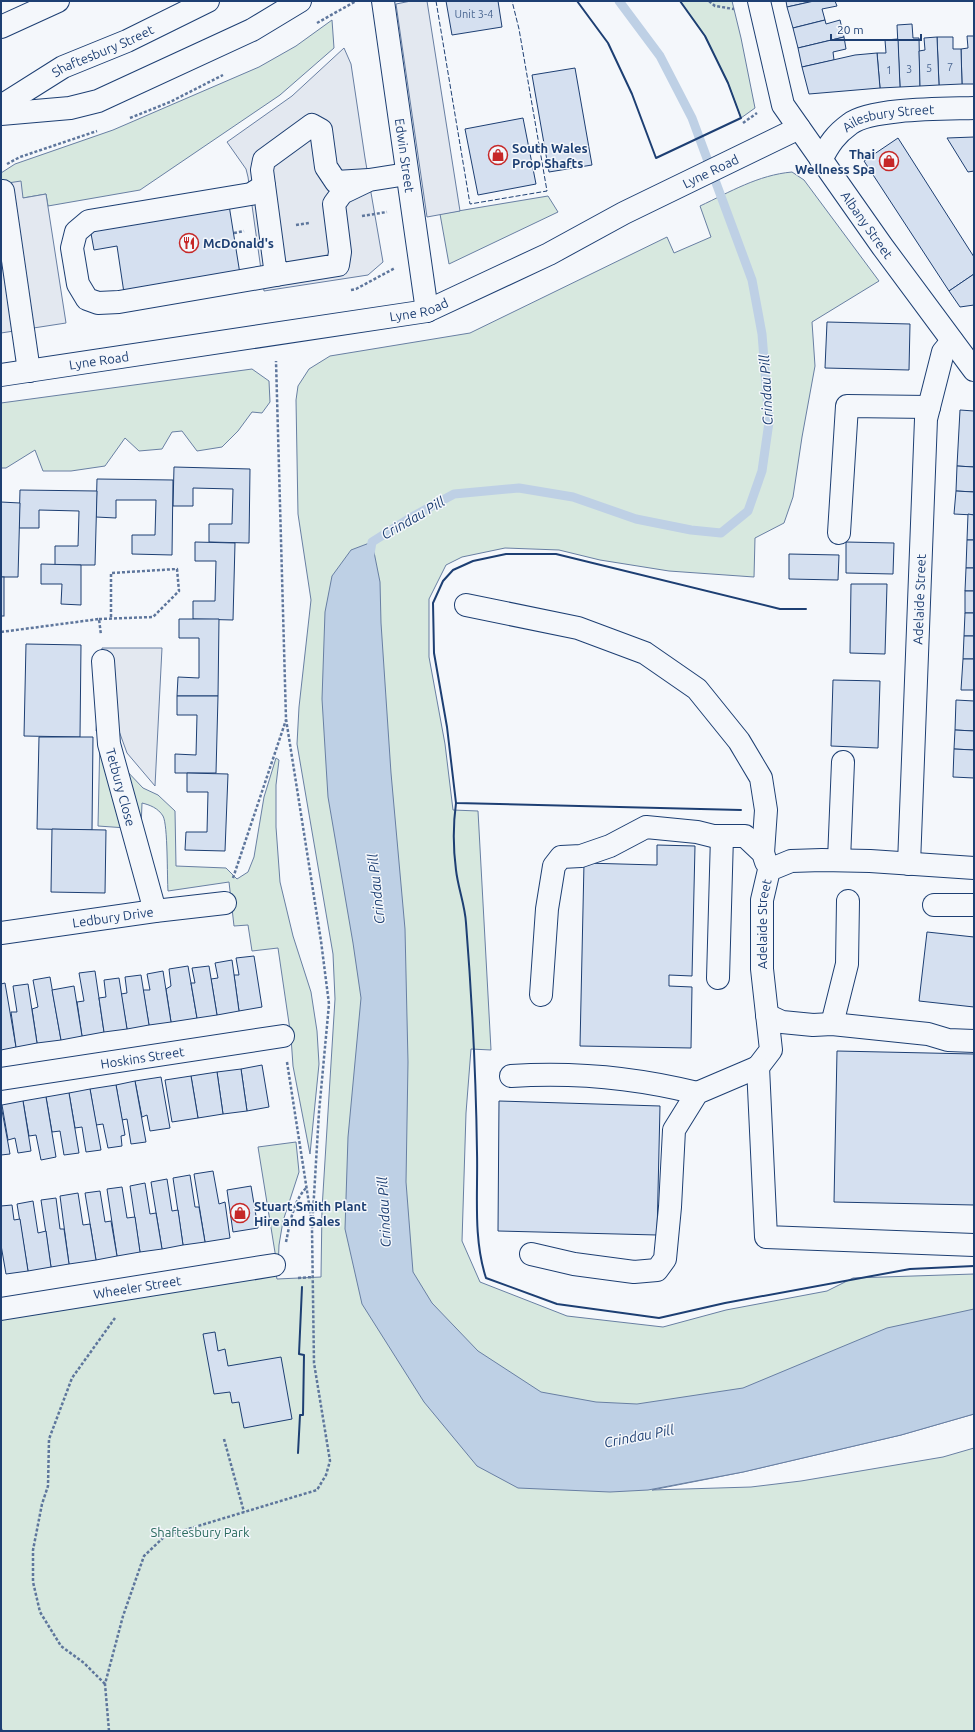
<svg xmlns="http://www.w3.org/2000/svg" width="975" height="1732" font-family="Ubuntu,sans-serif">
<rect width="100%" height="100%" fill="#f4f7fb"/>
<g fill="#d7e8df" stroke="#687fa3">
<polygon points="680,1 732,1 741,38 755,108 741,118 728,83 705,36"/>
<polygon points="332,20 334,48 280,95 140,190 48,206 46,194 23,198 1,184 1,173 15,164 113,130 259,67 296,46"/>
<path d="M792,172L804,180L879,281L812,322L815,366L802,437L793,497L784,523L755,538L754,577L669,571L600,560L559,550L505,548L462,557L446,565L429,599V657L445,744L453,810L478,811L491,1050L471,1049L466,1113L462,1241L480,1282L567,1316L663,1327L726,1310L827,1291L853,1278L974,1274V1414L901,1435L743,1472L652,1490L751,1487L801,1481L943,1457L974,1448V1731H1V1309L274,1265L277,1279L321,1277L322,1209L335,999L333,954L297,744L299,707L311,600L298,514L296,400L298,386L309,369L330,356L470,333L667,237L674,253L711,237L700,206C730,192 758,175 792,172Z"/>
<polygon points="548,196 558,212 449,264 440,214"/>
<polygon points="252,369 269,381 270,402 262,413 252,412 238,431 222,447 197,451 182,431 172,432 162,449 139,451 125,438 105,466 71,471 43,471 35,450 6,468 1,468 1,403"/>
<path d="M100,737L124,768L143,788L158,795L175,811L176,866L226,868L237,879L248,872L254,857L264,797L276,758L279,760L276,785V827L280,882L293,936L311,992L317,1031L319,1064L310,1154L293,1066L291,1037L278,948L252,951L248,925L234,926L229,882L168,891C167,878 168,825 163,816C158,808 150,805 142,803L141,829L98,826Z"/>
<polygon points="296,1142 299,1172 283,1221 279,1245 278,1271 258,1147"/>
</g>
<g fill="#e3e8f0" stroke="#687fa3">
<polygon points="411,1 427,1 460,211 427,217 396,4"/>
<polygon points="344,48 351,64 365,158 383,262 368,275 264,291 248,177 246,169 227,142 292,96"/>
<polygon points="21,181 23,198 46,194 66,323 1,333 1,184"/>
<polygon points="102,648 162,648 155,786 127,753 119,731 96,731"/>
</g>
<polygon fill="#bed0e5" stroke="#687fa3" points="372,542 380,582 381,623 391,773 405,929 408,1062 406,1182 413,1272 432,1303 478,1351 541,1392 596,1402 637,1404 743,1388 887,1328 974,1309 974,1414 901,1435 743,1472 648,1490 610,1492 518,1488 477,1466 424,1402 362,1304 345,1229 348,1137 361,998 353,943 328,797 322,699 325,612 332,576 351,550"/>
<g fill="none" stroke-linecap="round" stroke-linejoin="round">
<polyline stroke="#bed0e5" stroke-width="9" points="370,554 372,542 410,518 454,494 519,488 573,497 636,519 691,530 721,533 748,511 762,471 769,422 762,334 752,280 692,118 660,56 619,1"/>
</g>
<g fill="#d5e0f0" stroke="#1d3f73">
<polygon points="446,1 498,1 502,27 452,35"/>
<polygon points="786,1 814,1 787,7"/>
<polygon points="814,1 835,1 837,6 822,9 825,20 793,28 787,7"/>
<polygon points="825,20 826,24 840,20 844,37 798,48 793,28"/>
<polygon points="912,24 913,38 919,38 920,86 900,87 897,25"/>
<polygon points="967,36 974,36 974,84 962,84 961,49 968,48"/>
<polygon points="844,37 846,49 833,52 834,60 802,67 798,48"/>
<polygon points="937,37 953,37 953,49 961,49 962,84 939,85"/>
<polygon points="937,37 939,85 920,86 919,51 925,50 924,38"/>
<polygon points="898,39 900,87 880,88 877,53 886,53 885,40"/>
<polygon points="877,53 880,88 809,94 802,67 855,55"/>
<polygon points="575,68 592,165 549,172 532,75"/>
<polygon points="523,118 536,184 478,195 465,129"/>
<polygon points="974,137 974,171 968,172 947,138"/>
<polygon points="898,138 974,257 974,274 949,291 864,161"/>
<polygon points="229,205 240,274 124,293 117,246 94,250 90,228"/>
<polygon points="974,274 974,305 960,307 949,291"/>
<polygon points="827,322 910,324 909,370 825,368"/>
<polygon points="960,410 974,411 974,467 957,466"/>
<polygon points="957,466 974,467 974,492 956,491"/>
<polygon points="174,467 250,469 249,543 209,542 209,524 232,524 233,489 193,488 193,506 173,506"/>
<polygon points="97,479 173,480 172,555 132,554 132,535 155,535 156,500 116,500 116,518 96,517"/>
<polygon points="20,490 97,491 95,565 55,565 55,546 78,546 79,511 39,510 39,528 19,528"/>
<polygon points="956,491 974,492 974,515 954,514"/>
<polygon points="1,502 20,503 18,577 1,577"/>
<polygon points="968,514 974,515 974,540 967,540"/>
<polygon points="967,540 974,540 974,568 966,568"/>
<polygon points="195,542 235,543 233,620 193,619 193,601 215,601 216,561 195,561"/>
<polygon points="846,542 894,543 893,574 846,573"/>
<polygon points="789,554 839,555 838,580 789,579"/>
<polygon points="41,564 81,565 81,605 61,604 62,584 41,584"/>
<polygon points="966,568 974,568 974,591 965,591"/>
<rect x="1" y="577" width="3" height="39"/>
<polygon points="851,584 887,584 885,654 850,653"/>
<rect x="965" y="591" width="9" height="22"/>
<polygon points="965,613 974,613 974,636 964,636"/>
<polygon points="179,619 219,619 218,696 177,696 178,677 199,678 199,638 179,638"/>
<polygon points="964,636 974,636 974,659 963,659"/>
<polygon points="26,644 81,645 80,737 24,736"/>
<polygon points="963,659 974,659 974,690 961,690"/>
<polygon points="833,680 880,681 878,748 831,746"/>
<polygon points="177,696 218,696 216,773 175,773 175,754 196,755 197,715 177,715"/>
<polygon points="956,700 974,701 974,731 955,730"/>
<polygon points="955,730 974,731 974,750 954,749"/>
<polygon points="39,737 93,737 92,830 37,829"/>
<polygon points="954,749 974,750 974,778 953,777"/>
<polygon points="187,773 228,774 225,851 185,850 186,832 207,832 208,792 187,792"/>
<polygon points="52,829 106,830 105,893 51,892"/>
<polygon points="657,845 695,846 692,976 669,975 669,986 692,987 691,1048 580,1046 584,863 657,865"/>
<polygon points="927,932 974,937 974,1007 919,1001"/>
<polygon points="254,956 262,1007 239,1011 234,975 239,975 236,958"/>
<polygon points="232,960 239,1011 217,1015 211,979 218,978 215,963"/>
<polygon points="188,966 197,1018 171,1022 166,989 171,986 169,969"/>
<polygon points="209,966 217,1015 197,1018 191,983 195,983 192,968"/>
<polygon points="95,971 104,1032 82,1036 77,1002 84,1001 79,973"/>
<polygon points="163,971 171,1022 149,1025 143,990 150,990 147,974"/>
<polygon points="141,975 149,1025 127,1029 121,994 127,993 125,977"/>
<polygon points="50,977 61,1040 37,1043 32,1009 38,1007 33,980"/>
<polygon points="119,978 127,1029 104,1032 99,998 106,997 104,980"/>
<polygon points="5,983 16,1047 1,1050 1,984"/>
<polygon points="28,984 37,1043 16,1047 11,1012 17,1012 13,986"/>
<polygon points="74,986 82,1036 61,1040 52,990"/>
<polygon points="837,1051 974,1054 974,1205 834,1202"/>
<polygon points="262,1065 269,1107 247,1111 241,1069"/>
<polygon points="241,1069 247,1111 223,1114 217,1072"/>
<polygon points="217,1072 223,1114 198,1118 191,1076"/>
<polygon points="191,1076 198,1118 172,1122 165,1080"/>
<polygon points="161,1077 170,1128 150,1131 147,1115 142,1117 135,1081"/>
<polygon points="135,1081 146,1142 131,1144 127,1119 122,1120 116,1085"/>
<polygon points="116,1085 125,1135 121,1136 122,1146 108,1148 103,1124 96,1125 90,1089"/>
<polygon points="90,1089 101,1150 86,1152 82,1127 75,1128 69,1093"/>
<polygon points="69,1093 79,1153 64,1155 60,1131 52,1132 46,1097"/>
<polygon points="46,1097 56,1157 41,1160 36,1135 29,1136 23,1101"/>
<polygon points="23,1101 31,1151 18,1153 15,1138 8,1140 2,1105"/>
<polygon points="499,1101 660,1106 657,1235 498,1231"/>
<polygon points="1,1105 10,1154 1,1155"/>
<polygon points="213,1171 219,1204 225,1202 230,1238 205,1242 194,1174"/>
<polygon points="190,1175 195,1207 199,1207 205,1242 183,1245 173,1178"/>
<polygon points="167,1179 172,1211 178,1210 183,1245 162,1249 151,1182"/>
<polygon points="145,1183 150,1214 156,1213 162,1249 140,1252 130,1186"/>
<polygon points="251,1186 258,1228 233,1232 227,1190"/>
<polygon points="122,1187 127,1218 135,1217 140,1252 117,1256 107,1189"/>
<polygon points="100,1191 105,1222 111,1221 117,1256 96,1260 85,1193"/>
<polygon points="78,1193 83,1225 90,1224 96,1260 69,1264 60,1196"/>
<polygon points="56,1198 60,1229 64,1229 69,1264 51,1267 41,1200"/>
<polygon points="33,1201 38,1233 46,1231 51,1267 28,1271 17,1204"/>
<polygon points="12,1205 14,1220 20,1219 28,1271 6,1274 1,1245 1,1206"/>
<polygon points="215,1332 218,1351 225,1349 228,1366 281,1357 292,1419 244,1428 239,1402 232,1403 230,1392 214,1394 203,1334"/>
</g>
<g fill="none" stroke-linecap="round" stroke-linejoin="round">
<defs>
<g id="minor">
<path id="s1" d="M383,1L427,311"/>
<path id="s2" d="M759,1L783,105L882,246L974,370"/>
<path id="s3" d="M821,160C829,144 836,134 850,124C871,108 945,109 974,108"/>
<polyline points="369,180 342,193 334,204 340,252 338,265 276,275 262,170 264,160 312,125 321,130 326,167 336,182 369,180 407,174"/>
<polyline points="264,186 251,194 89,221 76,232 72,248 78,284 87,299 98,303 119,302 276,275"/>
<polyline points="3,191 29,371"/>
<path id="s4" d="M1,375L427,311L549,254L624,213L799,128"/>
<polyline points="839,533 847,406 929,407"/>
<polyline points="466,605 578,628 645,653 697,689 739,741 761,778 766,810 763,853"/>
<path id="s5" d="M103,661L109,744L155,911"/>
<polyline points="839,860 843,762"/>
<path id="s6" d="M909,864L926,419L943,352L952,341"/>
<polyline points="934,905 974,905"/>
<path id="s7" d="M1,933L155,911L225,903"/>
<polyline points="718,978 722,836"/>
<polyline points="541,995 547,909 554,866 561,857 581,856 610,846 646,827 697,832 713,836 745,836 763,853 766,862"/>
<polyline points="767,1015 782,1022 813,1025 832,1024 928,1034 948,1040 974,1041"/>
<polyline points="832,1024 847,964 848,901"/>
<path id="s8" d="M758,1067L771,1050L762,969V900L769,870L791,861L822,860L870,861L974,868"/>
<polyline points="758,1067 766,1237 974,1245"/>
<path d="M511,1076C572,1072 637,1078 697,1093"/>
<path id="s9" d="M1,1079L283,1036"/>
<polyline points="531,1254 574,1264 634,1272 657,1270 665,1259 670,1207 674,1130 697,1093 758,1067"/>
<path id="s10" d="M1,1309L274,1265"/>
</g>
<g id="major">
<polyline points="1,27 58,1"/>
<path id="s11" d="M1,106L63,67L127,41L208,1"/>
<polyline points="1,114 70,108 98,101 252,30 300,1"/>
</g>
</defs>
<use href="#minor" stroke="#1d3f73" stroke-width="24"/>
<use href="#major" stroke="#1d3f73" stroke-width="24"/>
<g stroke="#5e769c" stroke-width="2.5" stroke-dasharray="3 2" stroke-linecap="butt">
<polyline points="709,1 715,6 734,9"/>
<polyline points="317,23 356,1"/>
<polyline points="130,118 170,102 223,75"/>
<polyline points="743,123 757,113"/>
<polyline points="7,164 20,157 97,131"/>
<polyline points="362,216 387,212"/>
<polyline points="296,225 309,223"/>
<polyline points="234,233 244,231"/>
<polyline points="351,290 356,289 395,268"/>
<polyline points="99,619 153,617 179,591 177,569 111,573 111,619"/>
<polyline points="1,632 99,619 101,635"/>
<polyline points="233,878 286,720"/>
<polyline points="287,1062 312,1223"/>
<path d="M286,1242C290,1223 293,1202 306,1188"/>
<polyline points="298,1278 313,1277"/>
<polyline points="224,1439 244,1512"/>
<polyline points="105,1684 84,1663 61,1646 40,1612 33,1582 33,1550 42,1504 48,1486 49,1439 72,1378 115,1318"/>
<polyline points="1,1729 2,1731"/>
<polyline points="109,1731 105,1684 123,1616 144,1556 165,1536 317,1490 326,1475 330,1461 314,1363 312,1229 319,1112 329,1004 321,941 286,719 276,361"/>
</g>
<use href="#minor" stroke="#f4f7fb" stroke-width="22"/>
<use href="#major" stroke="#f4f7fb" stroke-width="22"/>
<polyline stroke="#1d3f73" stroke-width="1" stroke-dasharray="5 2" stroke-linecap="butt" points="436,1 470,204 547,191 519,29 512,1"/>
<g stroke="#1d3f73" stroke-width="2">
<polyline points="577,1 608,43 632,94 656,158 741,118 728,83 705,36 680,1"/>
<path d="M456,803C453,825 453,847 456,870C458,888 465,905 466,923C472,999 476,1076 477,1152C478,1195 473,1238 486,1278L557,1304L659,1318L725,1303L910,1269L974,1266"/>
<polyline points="741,810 456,803 447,727 434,653 433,603 443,581 453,570 473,561 506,554 556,554 780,609 806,609"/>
<polyline points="298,1453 300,1415 303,1415 304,1355 299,1354 302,1287"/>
</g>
</g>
<defs>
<symbol id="shop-ring" viewBox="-11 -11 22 22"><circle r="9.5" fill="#f4f7fb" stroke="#c62828" stroke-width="1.5"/><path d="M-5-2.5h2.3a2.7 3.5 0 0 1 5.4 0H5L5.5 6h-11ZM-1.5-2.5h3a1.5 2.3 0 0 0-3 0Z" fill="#c62828"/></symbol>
<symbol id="restaurant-ring" viewBox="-11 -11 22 22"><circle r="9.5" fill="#f4f7fb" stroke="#c62828" stroke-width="1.5"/><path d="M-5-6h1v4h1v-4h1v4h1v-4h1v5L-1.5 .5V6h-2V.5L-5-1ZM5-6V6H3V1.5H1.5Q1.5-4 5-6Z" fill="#c62828"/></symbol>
</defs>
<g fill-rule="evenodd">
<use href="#shop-ring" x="487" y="144" width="22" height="22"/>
<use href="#shop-ring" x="878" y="150" width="22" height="22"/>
<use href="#restaurant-ring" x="178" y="232" width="22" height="22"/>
<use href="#shop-ring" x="229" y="1202" width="22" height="22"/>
</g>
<g text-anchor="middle" stroke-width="3" stroke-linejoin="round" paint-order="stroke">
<g font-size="11" fill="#4b6792">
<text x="474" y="18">Unit 3-4</text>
<text x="950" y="71">7</text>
<text x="929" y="72">5</text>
<text x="909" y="73">3</text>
<text x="889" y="74">1</text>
</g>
<g font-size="13" fill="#1d3f73" stroke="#f4f7fb">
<text dy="5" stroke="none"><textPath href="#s11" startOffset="116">Shaftesbury Street</textPath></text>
<text dy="5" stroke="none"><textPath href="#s3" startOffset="86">Ailesbury Street</textPath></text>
<text dy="5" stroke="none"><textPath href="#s1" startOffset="156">Edwin Street</textPath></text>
<text dy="5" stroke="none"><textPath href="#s4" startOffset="747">Lyne Road</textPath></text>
<text dy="5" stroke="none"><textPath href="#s2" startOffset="253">Albany Street</textPath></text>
<text dy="5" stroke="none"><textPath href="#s4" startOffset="423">Lyne Road</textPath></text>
<text dy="5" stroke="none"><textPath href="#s4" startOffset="99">Lyne Road</textPath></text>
<text dy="5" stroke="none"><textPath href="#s6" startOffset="265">Adelaide Street</textPath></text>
<text dy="5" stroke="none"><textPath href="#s5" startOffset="128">Tetbury Close</textPath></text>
<text dy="5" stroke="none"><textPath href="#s7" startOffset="113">Ledbury Drive</textPath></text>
<text dy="5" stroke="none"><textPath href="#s8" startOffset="148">Adelaide Street</textPath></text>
<text dy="5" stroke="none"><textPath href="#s9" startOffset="143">Hoskins Street</textPath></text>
<text dy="5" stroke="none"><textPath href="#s10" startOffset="138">Wheeler Street</textPath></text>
</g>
<g font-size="13" font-weight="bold" fill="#1d3f73" stroke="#f4f7fb" text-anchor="start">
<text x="512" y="153">South Wales<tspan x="512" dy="15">Prop Shafts</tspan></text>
<text x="875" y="159" text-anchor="end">Thai<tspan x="875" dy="15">Wellness Spa</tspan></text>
<text x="203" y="248">McDonald's</text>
<text x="254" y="1211">Stuart Smith Plant<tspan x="254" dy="15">Hire and Sales</tspan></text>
</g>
<g font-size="13" fill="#2c6c60" stroke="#f4f7fb">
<text x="200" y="1537">Shaftesbury Park</text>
</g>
<g font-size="14" font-style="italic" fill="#1d3f73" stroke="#f4f7fb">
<text transform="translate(766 390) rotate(-93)" y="5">Crindau Pill</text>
<text transform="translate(413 518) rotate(-30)" y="5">Crindau Pill</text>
<text transform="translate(376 889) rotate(-96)" y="5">Crindau Pill</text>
<text transform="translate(384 1212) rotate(-93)" y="5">Crindau Pill</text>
<text transform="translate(639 1436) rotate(-11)" y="5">Crindau Pill</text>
</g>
</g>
<rect width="975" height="1732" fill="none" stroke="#1d3f73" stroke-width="4"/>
<path d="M831 34v6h90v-6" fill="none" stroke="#1d3f73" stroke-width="2"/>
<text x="837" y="34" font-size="12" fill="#1d3f73" stroke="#f4f7fb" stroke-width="3" paint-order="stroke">20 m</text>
</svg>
